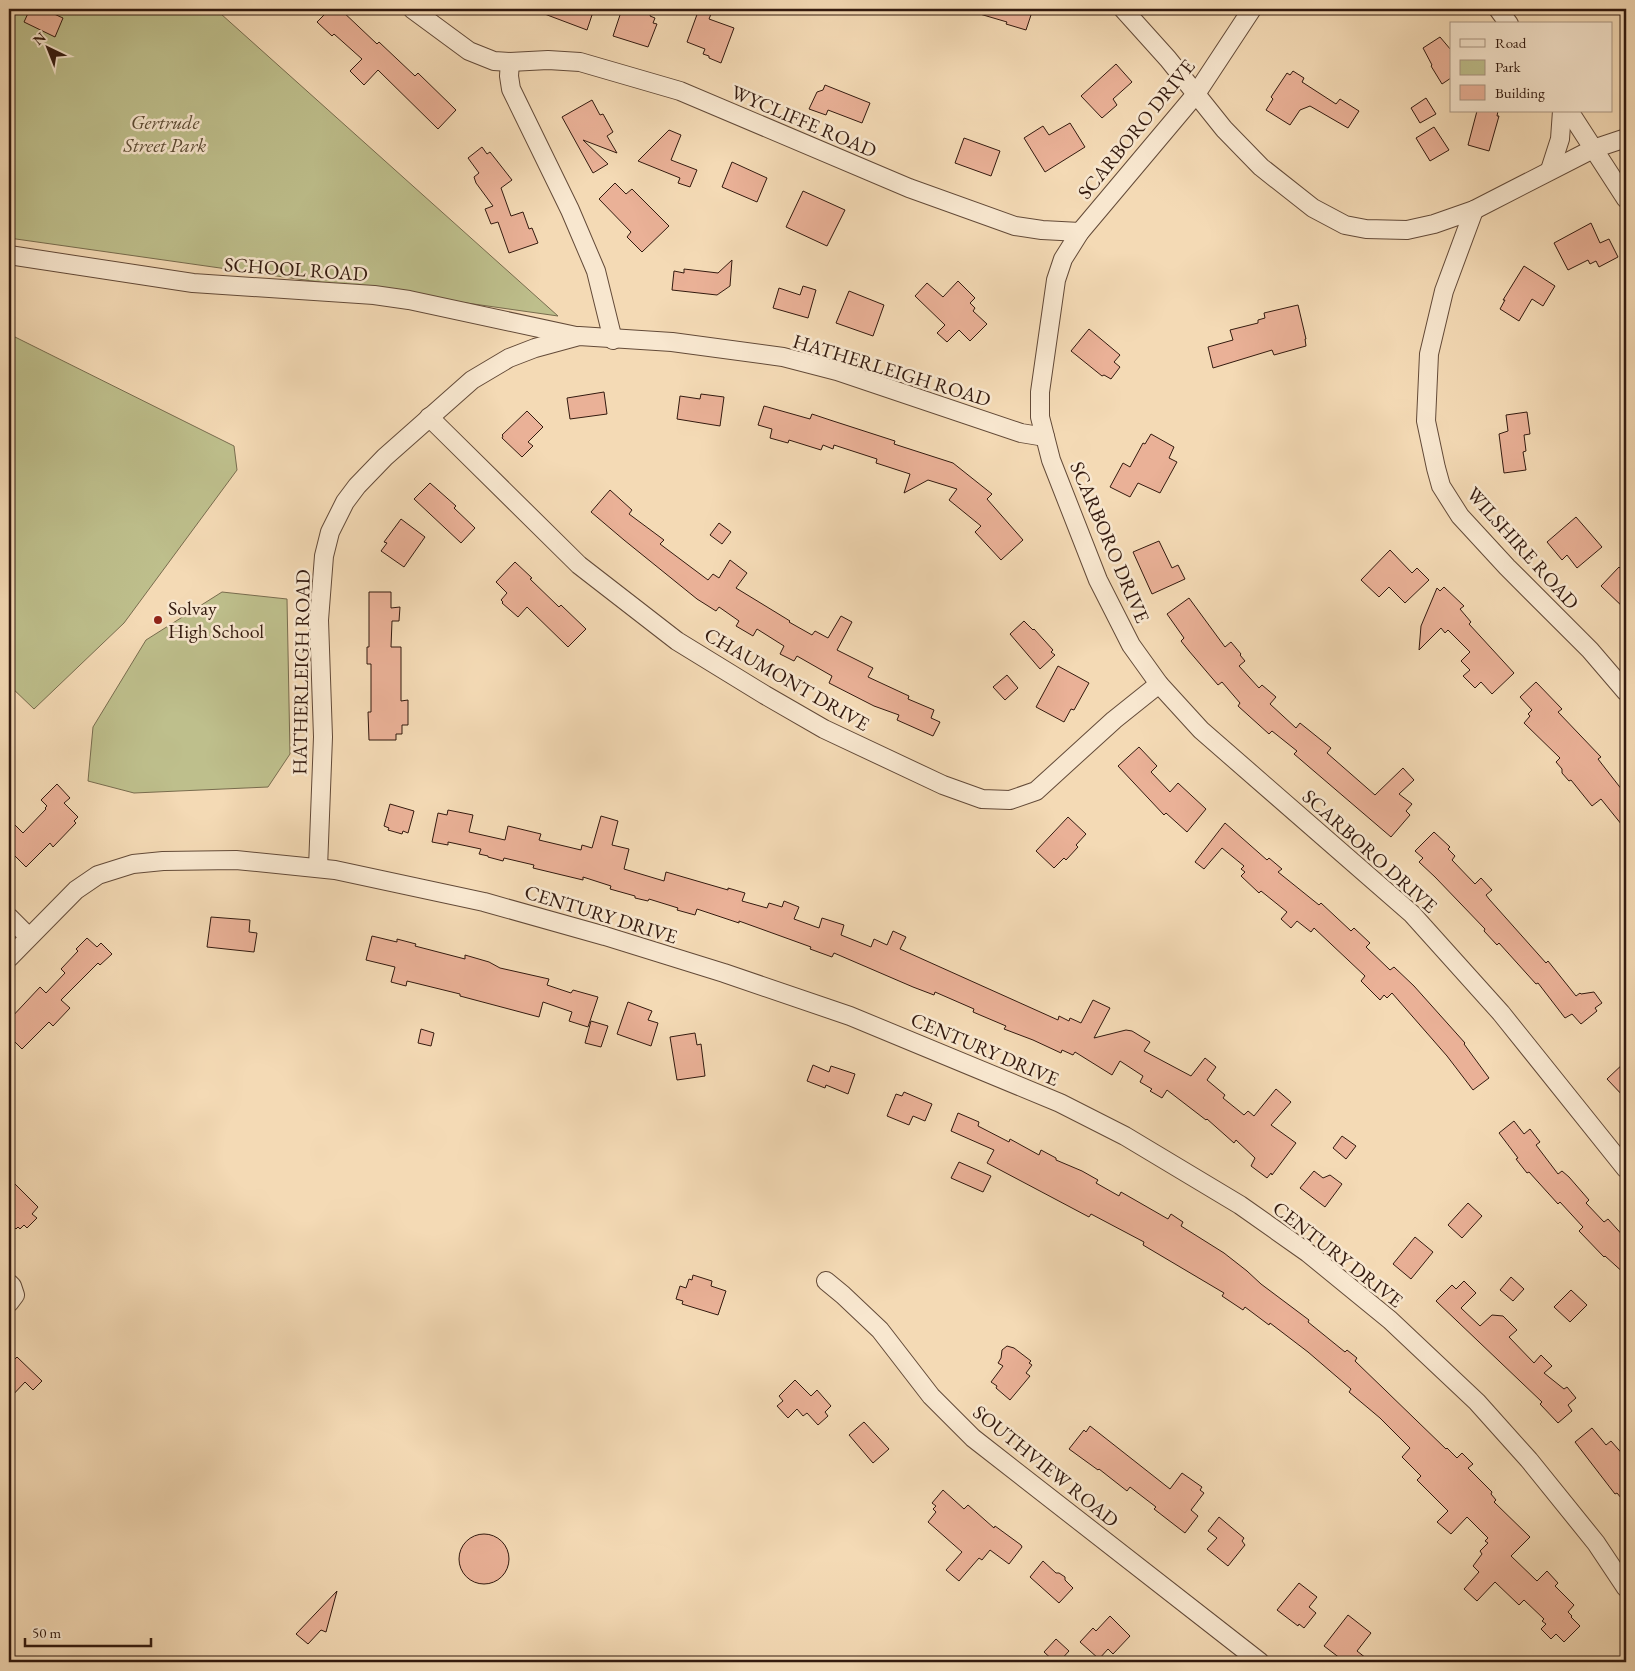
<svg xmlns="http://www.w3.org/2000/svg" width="1635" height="1671" font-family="'EB Garamond',serif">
<rect width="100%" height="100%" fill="#f4dab5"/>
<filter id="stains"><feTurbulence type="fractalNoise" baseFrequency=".004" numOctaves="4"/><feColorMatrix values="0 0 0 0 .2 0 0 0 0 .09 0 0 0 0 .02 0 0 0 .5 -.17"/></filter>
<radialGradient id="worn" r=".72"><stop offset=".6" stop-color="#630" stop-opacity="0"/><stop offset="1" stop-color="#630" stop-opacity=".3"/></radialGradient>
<g fill="#bebf8c" stroke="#786c4e">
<polygon points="9,9 225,9 221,14 558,316 9,238"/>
<polygon points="13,336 234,446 237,470 124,623 34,709 9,685 9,338"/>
<polygon points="222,592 287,599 290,754 268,787 134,793 88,781 93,727 146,640"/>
</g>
<g fill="#eab197" stroke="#331a0f">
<polygon points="30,9 43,9 63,18 55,37 24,22"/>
<polygon points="330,9 340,9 377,44 379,42 415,76 418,73 456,110 438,129 378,70 364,85 350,71 362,59 334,34 332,36 317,22"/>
<polygon points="534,9 594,9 587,30 534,10"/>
<polygon points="622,9 644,9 645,11 651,13 650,16 655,18 653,23 657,24 648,47 613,36"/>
<polygon points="699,9 713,9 709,19 734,28 721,63 709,58 709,56 703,54 705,49 687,42"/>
<polygon points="973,9 1033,9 1026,30 1006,24 1007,22 973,12"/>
<polygon points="1440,37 1451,50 1451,78 1442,84 1431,66 1432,65 1423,48"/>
<polygon points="1116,64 1132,82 1113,99 1117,105 1102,118 1081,96"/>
<polygon points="1293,71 1304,78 1302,82 1336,104 1340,99 1359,111 1348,128 1310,106 1300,110 1290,125 1266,110 1273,99 1271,97 1287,73 1290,75"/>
<polygon points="825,85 870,103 862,123 828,110 826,115 809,109 817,92 823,90"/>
<polygon points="1426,98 1436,114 1420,123 1411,108"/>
<polygon points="592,100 600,115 603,114 613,132 607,136 617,153 583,140 608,164 593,173 562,117"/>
<polygon points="1477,111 1498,111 1497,116 1499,116 1489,151 1468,145"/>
<polygon points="1070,123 1085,147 1045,172 1024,138 1043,126 1049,135"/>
<polygon points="1434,127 1449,150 1430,161 1416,138"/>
<polygon points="669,130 681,135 671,160 697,170 690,187 678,183 680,178 638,161"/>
<polygon points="964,138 1000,151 991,176 955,163"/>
<polygon points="482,147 487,154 490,152 512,180 501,188 511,216 523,212 529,229 532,228 538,243 509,253 498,222 491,224 485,209 493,206 476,183 474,177 479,173 468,158"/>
<polygon points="732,162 767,178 757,202 722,187"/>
<polygon points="615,183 626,194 632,189 669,226 642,252 627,237 631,232 599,199"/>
<polygon points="803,191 845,210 827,246 786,227"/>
<polygon points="1591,223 1600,243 1609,239 1618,257 1599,267 1596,261 1590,264 1588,260 1568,270 1554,243"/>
<polygon points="732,260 730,286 717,295 672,290 674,271 684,273 684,269 718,273"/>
<polygon points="1524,266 1555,286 1543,306 1532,299 1519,321 1500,309 1505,300 1503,300"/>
<polygon points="958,281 975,298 970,303 975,308 973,311 987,324 970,341 959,330 947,342 937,333 945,325 915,296 927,283 943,297"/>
<polygon points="803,286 816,290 808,318 773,308 779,288 800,295"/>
<polygon points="849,291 884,305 873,336 836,323"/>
<polygon points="1298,305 1306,339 1305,339 1306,346 1274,355 1272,350 1213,368 1208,347 1233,340 1230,330 1258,323 1258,320 1265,318 1264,313"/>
<polygon points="1089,329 1120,355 1114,362 1120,367 1111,379 1104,375 1102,376 1071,351"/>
<polygon points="604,392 607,414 570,419 567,398"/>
<polygon points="701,394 724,397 720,426 677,419 680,396 700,399"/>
<polygon points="764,406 810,419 812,414 830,420 895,441 894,444 953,463 992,494 987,499 1023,540 1001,560 975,532 981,526 949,500 957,489 928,480 904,493 910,474 876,463 877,459 834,445 833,449 823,445 821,450 789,440 788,443 770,438 772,429 758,425"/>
<polygon points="527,411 543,427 528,442 533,446 522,457 502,438 503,436 502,435"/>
<polygon points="1527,412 1530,434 1524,435 1526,451 1523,452 1526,470 1504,473 1499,434 1508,431 1506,415"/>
<polygon points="1151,434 1174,447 1169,458 1177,462 1160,493 1138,483 1130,497 1110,487 1123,463 1130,467 1143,443 1145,444"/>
<polygon points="430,483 456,506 454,508 475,528 461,543 414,499"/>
<polygon points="610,490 632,510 629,514 664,540 660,544 708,580 713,574 719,578 730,560 747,573 736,588 790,621 789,622 812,635 815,631 828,638 841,616 852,622 837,650 873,668 868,677 909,696 908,699 934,710 931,718 940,722 933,736 897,720 899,715 874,706 829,683 832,676 797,656 794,661 780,654 784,646 757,629 753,636 736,626 739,621 719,607 716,611 697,599 624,540 591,512"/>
<polygon points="1576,517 1602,547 1577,568 1567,555 1562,560 1547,542"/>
<polygon points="401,519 425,537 404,567 381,551 387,543 384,542"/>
<polygon points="719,523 731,532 722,544 710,535"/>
<polygon points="1159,541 1172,568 1178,565 1185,579 1152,594 1133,552"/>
<polygon points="1390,550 1412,573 1417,568 1429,580 1405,603 1389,587 1379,597 1361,580"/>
<polygon points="515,562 532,578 530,579 559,607 561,605 586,629 568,647 527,607 518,617 502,603 503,602 501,600 507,593 496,582"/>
<polygon points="1619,567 1626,574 1626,610 1601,586"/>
<polygon points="1444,587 1464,606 1460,609 1471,622 1469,624 1514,673 1492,694 1481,682 1475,688 1463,676 1470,670 1461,661 1470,652 1448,630 1445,633 1441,628 1419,650 1421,626 1437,588 1440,591"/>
<polygon points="369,592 391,592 391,608 400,607 399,621 392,621 391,647 401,647 401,701 408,700 408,725 402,725 402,734 396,734 396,740 369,740 368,712 371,712 371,664 367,664 367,647 369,647"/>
<polygon points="1189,598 1225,647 1231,642 1241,654 1240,655 1245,661 1239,666 1259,688 1262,685 1276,697 1270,704 1296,728 1300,723 1331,748 1327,753 1375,795 1403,768 1414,780 1399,794 1412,804 1406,811 1410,815 1391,837 1294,754 1297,751 1272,731 1269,734 1238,706 1240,703 1222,682 1218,685 1189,651 1181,641 1184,638 1167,614"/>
<polygon points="1024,621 1033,630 1034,629 1053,650 1051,652 1055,655 1040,669 1010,634"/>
<polygon points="1058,666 1089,683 1074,710 1071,709 1064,722 1036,707"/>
<polygon points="1007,675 1018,688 1005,700 993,687"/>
<polygon points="1536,682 1562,709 1558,712 1601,757 1598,759 1626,795 1626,830 1601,799 1592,806 1571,780 1569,781 1562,773 1562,769 1556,762 1560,758 1524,723 1530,716 1528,714 1532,710 1520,697"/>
<polygon points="1139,747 1157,766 1151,772 1170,792 1178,783 1206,809 1187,832 1166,813 1164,815 1118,766"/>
<polygon points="57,784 70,798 64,803 78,817 74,821 76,823 53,847 50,843 26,867 9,850 9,819 23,833 46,809 45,808 47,806 41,800"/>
<polygon points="390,804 414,811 408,833 403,831 402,834 388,830 389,828 384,826"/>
<polygon points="448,810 473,815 469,832 505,840 508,826 541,834 539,840 581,850 582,845 592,848 601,816 618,821 612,845 629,849 624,869 664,881 666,872 728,890 728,888 745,893 742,901 767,908 769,903 782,907 784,901 799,907 794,919 819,928 822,918 844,925 841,935 871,947 874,939 887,945 893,931 906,937 900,949 1058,1020 1059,1016 1069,1021 1070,1018 1081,1023 1093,1000 1110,1008 1094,1038 1126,1030 1132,1031 1150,1042 1144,1051 1191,1076 1205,1058 1216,1067 1207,1080 1225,1095 1223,1098 1244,1115 1248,1111 1254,1116 1276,1089 1291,1102 1271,1125 1296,1143 1272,1175 1271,1173 1267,1178 1251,1166 1255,1158 1236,1140 1234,1143 1207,1119 1206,1120 1167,1090 1162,1098 1150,1091 1152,1089 1140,1082 1143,1076 1120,1061 1112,1075 1075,1052 1073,1055 1062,1050 1061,1053 1033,1040 1004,1029 1006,1026 973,1012 974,1009 935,992 934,995 913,987 834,953 832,957 810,949 811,947 739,921 739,923 697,909 695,915 677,910 678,908 649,899 648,901 635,898 635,896 610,889 611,886 583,877 583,880 533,868 534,865 504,858 503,861 488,857 488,856 479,854 481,849 448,842 448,845 432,842 438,813 447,815"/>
<polygon points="1068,817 1086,834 1076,845 1078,847 1066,860 1064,858 1054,868 1036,851"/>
<polygon points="1225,823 1267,860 1269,858 1282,869 1278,872 1319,905 1321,903 1351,931 1354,928 1370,943 1366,947 1390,970 1394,967 1414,986 1465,1043 1464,1044 1489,1078 1473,1090 1447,1056 1392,993 1387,998 1384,995 1380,1000 1361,981 1365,976 1314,928 1311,932 1297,921 1291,928 1281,919 1287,912 1261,891 1259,893 1241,876 1245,872 1241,869 1244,866 1222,848 1204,869 1195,862"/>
<polygon points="1434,832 1450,847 1448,849 1455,856 1452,860 1475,884 1481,878 1492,890 1486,895 1489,899 1546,963 1548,961 1576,996 1580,993 1581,994 1594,992 1602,1003 1595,1008 1597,1011 1581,1024 1572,1014 1565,1018 1538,983 1536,984 1499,943 1497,945 1484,931 1485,929 1435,877 1419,862 1423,858 1415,851"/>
<polygon points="211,917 250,920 249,932 257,933 254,952 207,947"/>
<polygon points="372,936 397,942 397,939 416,944 415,946 465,959 465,955 489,962 500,968 549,979 547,985 571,993 573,990 598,997 588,1027 569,1021 572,1012 543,1002 539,1017 460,996 460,994 407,981 406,986 391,982 395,967 366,960"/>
<polygon points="87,938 97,947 101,943 112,954 100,965 98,963 61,1000 70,1008 53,1026 49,1022 22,1049 9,1036 9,1020 40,987 46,993 65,973 61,969 78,951 76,949"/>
<polygon points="628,1002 652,1011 648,1020 658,1023 651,1046 617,1034"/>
<polygon points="591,1021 608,1026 601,1047 585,1043"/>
<polygon points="421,1029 434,1033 431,1046 418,1043"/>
<polygon points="695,1033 697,1045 701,1044 705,1076 677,1080 670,1037"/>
<polygon points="1626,1061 1626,1099 1607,1079"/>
<polygon points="813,1065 829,1072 831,1066 855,1074 848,1094 826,1085 825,1088 807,1081"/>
<polygon points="904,1092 932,1104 925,1121 913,1116 909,1125 887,1116 896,1094 902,1096"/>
<polygon points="958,1113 979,1122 978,1126 1009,1142 1010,1139 1039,1155 1041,1150 1056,1158 1056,1160 1082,1171 1098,1180 1096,1183 1119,1196 1121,1192 1168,1219 1171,1214 1183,1222 1181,1226 1224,1253 1247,1271 1261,1284 1309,1320 1308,1322 1345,1352 1347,1350 1357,1358 1355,1361 1446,1449 1447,1448 1457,1458 1462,1453 1473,1464 1468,1468 1492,1492 1491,1494 1496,1500 1494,1502 1530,1537 1511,1556 1537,1581 1547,1571 1558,1583 1555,1586 1574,1605 1568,1612 1572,1616 1571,1617 1580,1626 1564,1642 1556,1634 1551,1639 1541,1629 1546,1624 1542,1621 1544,1619 1524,1600 1519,1605 1495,1582 1477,1601 1464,1589 1479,1572 1473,1566 1482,1554 1480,1551 1488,1543 1485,1541 1488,1538 1467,1517 1451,1534 1437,1522 1448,1511 1417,1480 1421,1476 1402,1457 1410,1448 1380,1418 1349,1392 1351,1389 1308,1352 1270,1323 1269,1325 1245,1307 1243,1310 1222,1296 1224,1293 1143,1245 1144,1242 1091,1214 1089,1217 987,1163 994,1150 951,1131"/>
<polygon points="1514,1121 1524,1134 1530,1129 1540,1142 1536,1145 1558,1174 1562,1171 1569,1177 1589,1200 1586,1203 1604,1222 1608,1219 1626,1239 1626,1275 1605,1256 1604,1257 1579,1231 1583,1227 1560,1202 1558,1204 1529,1172 1527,1173 1516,1159 1518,1158 1499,1133"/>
<polygon points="1342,1136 1356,1146 1346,1159 1333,1148"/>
<polygon points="959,1162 991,1176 983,1192 951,1178"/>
<polygon points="1314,1171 1323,1178 1330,1175 1342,1184 1325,1207 1300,1188"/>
<polygon points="9,1178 38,1207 32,1214 37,1218 27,1228 24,1225 20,1229 18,1227 16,1229 9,1222"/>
<polygon points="1468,1203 1482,1216 1462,1238 1448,1225"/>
<polygon points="1415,1237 1433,1252 1411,1279 1393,1264"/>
<polygon points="693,1275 712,1281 711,1286 726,1291 718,1315 682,1304 683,1301 676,1299 680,1286 686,1288 689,1279 692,1280"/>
<polygon points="1511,1277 1524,1289 1513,1301 1500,1290"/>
<polygon points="1464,1281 1476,1293 1461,1308 1480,1326 1492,1315 1503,1316 1517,1330 1509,1337 1534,1363 1541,1355 1552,1366 1544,1373 1564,1389 1567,1387 1576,1398 1568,1405 1572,1411 1558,1423 1540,1404 1542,1402 1436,1301 1452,1285 1456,1289"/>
<polygon points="1571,1290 1587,1305 1570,1322 1554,1307"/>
<polygon points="1007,1346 1014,1348 1031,1361 1029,1363 1032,1365 1026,1373 1030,1376 1010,1400 996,1388 997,1386 991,1382 1003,1366 998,1363 1001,1358 1002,1350"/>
<polygon points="17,1357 42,1381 33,1390 25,1382 9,1399 9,1365"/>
<polygon points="795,1380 811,1396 817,1390 831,1406 825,1412 828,1416 818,1425 807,1413 803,1416 797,1409 788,1418 777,1406 783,1401 779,1396"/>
<polygon points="864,1422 889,1449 873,1463 849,1435"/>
<polygon points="1090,1426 1170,1489 1182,1473 1202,1487 1200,1490 1204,1493 1191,1510 1198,1516 1185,1533 1154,1509 1156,1507 1130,1487 1127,1491 1099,1469 1098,1470 1069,1449 1084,1430 1086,1432"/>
<polygon points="1592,1428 1606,1445 1611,1441 1626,1458 1626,1504 1617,1493 1615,1494 1575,1442"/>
<polygon points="943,1490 964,1509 968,1505 994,1528 995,1526 1021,1545 1022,1547 1009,1564 990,1550 982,1560 979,1558 959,1581 946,1570 962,1552 928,1522 936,1512 933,1509 936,1506 932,1503"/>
<polygon points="1219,1517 1244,1538 1242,1541 1245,1545 1228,1566 1207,1549 1217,1538 1208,1531"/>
<circle cx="484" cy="1559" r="25"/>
<polygon points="1043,1561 1056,1573 1059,1573 1065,1577 1065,1580 1073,1588 1059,1603 1030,1577"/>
<polygon points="1299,1583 1317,1597 1309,1607 1316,1613 1304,1628 1299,1624 1298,1626 1277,1610"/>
<polygon points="337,1591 326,1632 321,1630 308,1644 296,1634"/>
<polygon points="1348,1615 1371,1633 1357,1651 1371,1662 1345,1662 1324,1646"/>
<polygon points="1110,1616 1130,1636 1113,1654 1108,1649 1099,1659 1080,1642 1093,1628 1096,1631"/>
<polygon points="1056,1639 1069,1651 1059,1662 1055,1662 1044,1652"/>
</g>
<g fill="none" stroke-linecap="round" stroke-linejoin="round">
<defs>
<g id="street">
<polyline points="412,9 469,51 494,61 510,62 548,60 580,62 680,91 909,188 1015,226 1042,230 1080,232"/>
<polyline points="1123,9 1168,59 1224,129 1261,167 1313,208 1345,225 1366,229 1407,230 1434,224 1474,210 1593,149 1626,138"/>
<polyline points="1252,9 1196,94 1080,232 1063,259 1056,280 1040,392 1040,417 1051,460 1098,580 1131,645 1159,684 1201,730 1412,914 1501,1013 1626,1169"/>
<polyline points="1498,9 1509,24"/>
<polyline points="510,62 509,76 511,89 570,210 596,271 613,340"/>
<polyline points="1569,111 1626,199"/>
<polyline points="1550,170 1560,139 1562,111"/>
<polyline points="1474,210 1444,291 1429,354 1426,421 1436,468 1441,486 1460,516 1507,567 1590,650 1626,692"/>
<polyline points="9,255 193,283 374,295 409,300 576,336"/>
<polyline points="429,417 579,565 677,641 765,695 824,729 943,785 982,799 1010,800 1036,791 1114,720 1159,684"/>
<polyline points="318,868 323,737 319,620 324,556 330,532 345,502 357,486 385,457 472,380 509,358 535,348 579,336 672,342 783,357 837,371 1021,433 1045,437"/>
<polyline points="9,917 29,937"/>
<polyline points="9,958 76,890 98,875 133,864 163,861 236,860 335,870 484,902 605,936 724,973 850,1016 1060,1103 1125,1136 1240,1205 1308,1253 1390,1320 1477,1402 1529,1460 1596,1543 1626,1588"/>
<polyline points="826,1281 843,1295 880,1330 931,1396 973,1438 1260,1662"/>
<polyline points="9,1283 12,1286 15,1295 9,1303"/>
</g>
</defs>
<use href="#street" stroke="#634a38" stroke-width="20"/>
<use href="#street" stroke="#f8e7cf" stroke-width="18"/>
</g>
<circle fill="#8f2418" stroke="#f8e7cf" stroke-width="2" cx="158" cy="620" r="5"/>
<g text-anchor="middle" stroke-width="5" stroke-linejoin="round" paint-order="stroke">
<g font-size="20" fill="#331a0f" stroke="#f8e7cf">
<text transform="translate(804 121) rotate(23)" y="7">WYCLIFFE ROAD</text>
<text transform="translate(1136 129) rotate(-51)" y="7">SCARBORO DRIVE</text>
<text transform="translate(296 269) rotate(4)" y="7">SCHOOL ROAD</text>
<text transform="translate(892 370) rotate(17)" y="7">HATHERLEIGH ROAD</text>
<text transform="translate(1110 542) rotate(67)" y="7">SCARBORO DRIVE</text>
<text transform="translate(1523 548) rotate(48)" y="7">WILSHIRE ROAD</text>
<text transform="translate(301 672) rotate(-89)" y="7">HATHERLEIGH ROAD</text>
<text transform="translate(787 679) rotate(30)" y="7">CHAUMONT DRIVE</text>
<text transform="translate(1370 851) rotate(42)" y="7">SCARBORO DRIVE</text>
<text transform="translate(601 914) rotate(17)" y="7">CENTURY DRIVE</text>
<text transform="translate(985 1049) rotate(23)" y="7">CENTURY DRIVE</text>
<text transform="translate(1338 1254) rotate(38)" y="7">CENTURY DRIVE</text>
<text transform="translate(1046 1466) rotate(39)" y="7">SOUTHVIEW ROAD</text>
</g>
<g font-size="20" font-style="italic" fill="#5d4c34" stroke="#f8e7cf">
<text x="165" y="129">Gertrude<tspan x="165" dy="23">Street Park</tspan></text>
</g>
<g font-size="20" fill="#331a0f" stroke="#f8e7cf" text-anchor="start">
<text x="168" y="615">Solvay<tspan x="168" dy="23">High School</tspan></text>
</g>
</g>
<rect width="1635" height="1671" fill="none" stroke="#f4dab5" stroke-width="30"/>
<rect x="10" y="10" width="1615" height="1651" fill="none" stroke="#331a0f" stroke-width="2.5"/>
<rect x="15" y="15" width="1605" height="1641" fill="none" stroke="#331a0f"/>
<rect x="1450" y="22" width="162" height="90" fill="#f8e7cf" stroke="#a99582"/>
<rect x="1460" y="39" width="25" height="8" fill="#f8e7cf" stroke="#a99582"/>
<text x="1495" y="48" font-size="15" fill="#331a0f">Road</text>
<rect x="1460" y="60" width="25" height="15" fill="#bebf8c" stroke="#a99582"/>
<text x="1495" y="72" font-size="15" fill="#331a0f">Park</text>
<rect x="1460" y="85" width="25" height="15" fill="#eab197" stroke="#a99582"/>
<text x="1495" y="98" font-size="15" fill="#331a0f">Building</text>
<g transform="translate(48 48) rotate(317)" stroke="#f8e7cf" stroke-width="4" paint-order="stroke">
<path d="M0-4L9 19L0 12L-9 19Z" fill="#331a0f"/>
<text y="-8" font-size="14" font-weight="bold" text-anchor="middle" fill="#331a0f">N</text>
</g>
<path d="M25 1638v8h126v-8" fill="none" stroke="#331a0f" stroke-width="2.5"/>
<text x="32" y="1638" font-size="15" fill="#331a0f" stroke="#f8e7cf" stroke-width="4" paint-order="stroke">50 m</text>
<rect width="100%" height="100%" filter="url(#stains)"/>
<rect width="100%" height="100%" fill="url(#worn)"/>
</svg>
